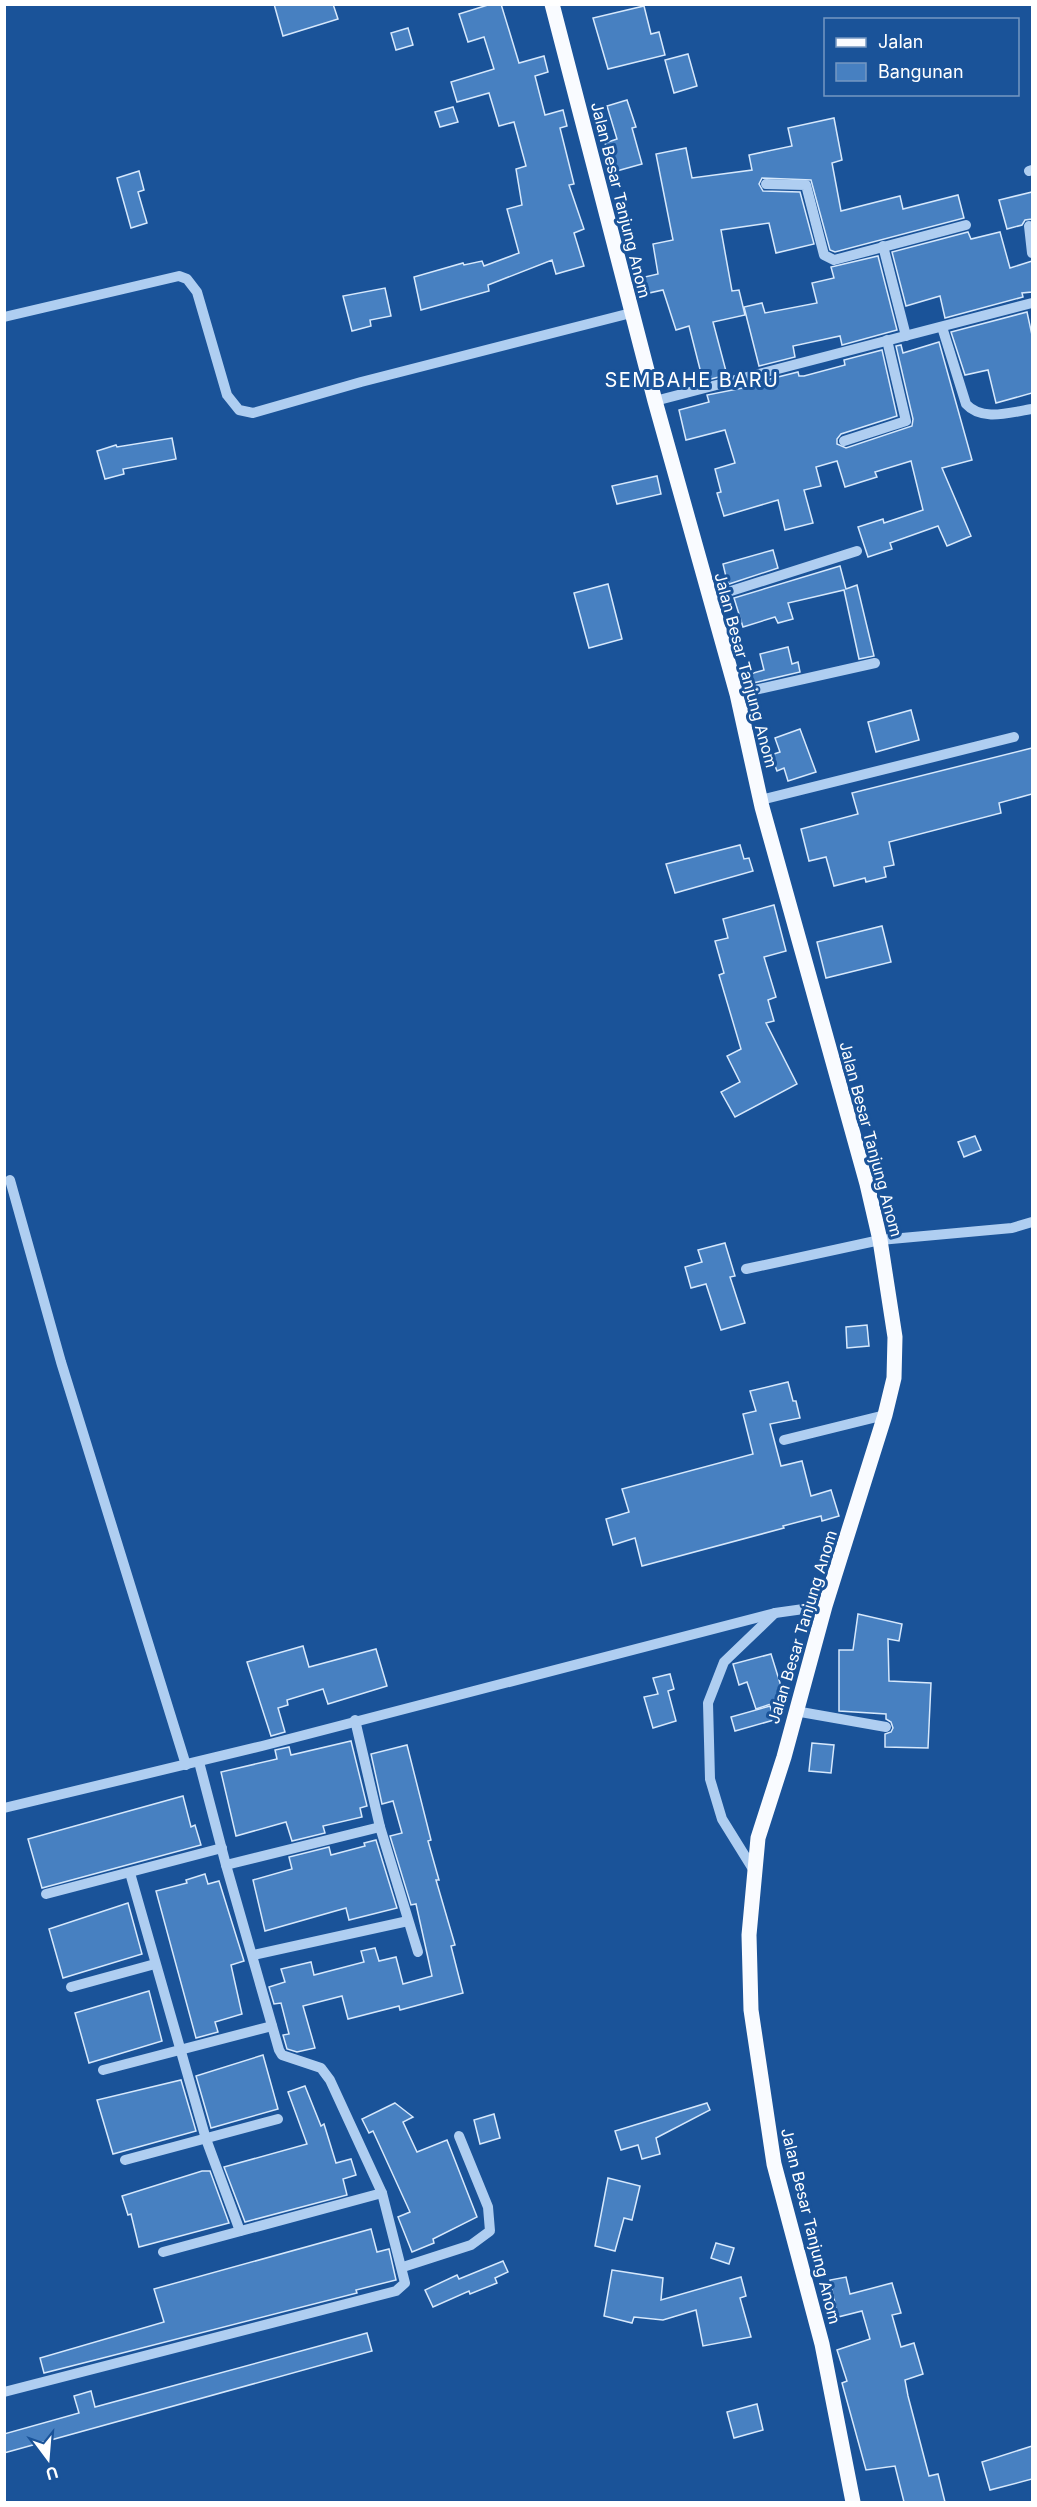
<svg xmlns="http://www.w3.org/2000/svg" width="1037" height="2507" font-family="Inter,sans-serif">
<rect width="100%" height="100%" fill="#1a5399"/>
<g fill="#4780c1" stroke="#d6e8fc" stroke-width="1.5">
<polygon points="274,4 333,4 338,19 283,36"/>
<polygon points="491,4 501,4 519,63 544,56 548,72 535,76 545,115 563,110 567,126 560,128 574,184 569,185 584,229 574,233 584,266 556,274 552,260 488,285 489,291 421,310 414,277 463,263 464,265 482,261 484,266 519,253 507,209 522,205 516,169 526,166 514,122 499,126 489,93 457,102 451,82 494,69 484,37 468,42 459,14"/>
<polygon points="644,6 651,34 659,32 665,55 608,69 593,18"/>
<polygon points="408,28 413,45 396,50 391,33"/>
<polygon points="688,54 697,86 674,93 665,60"/>
<polygon points="627,100 636,127 632,128 642,164 613,172 605,143 617,139 607,106"/>
<polygon points="453,107 458,122 440,127 435,112"/>
<polygon points="834,118 842,160 832,163 841,211 900,196 903,209 958,195 964,218 835,252 830,250 811,180 762,178 759,184 763,191 800,192 814,244 776,253 769,223 721,230 732,291 739,290 745,315 713,322 727,375 703,381 689,326 676,330 663,290 640,295 636,279 658,274 653,244 673,240 656,154 686,148 692,178 752,170 749,155 792,146 788,128"/>
<polygon points="139,171 144,190 138,192 147,223 131,228 117,178"/>
<polygon points="1032,192 1032,219 1025,220 1022,225 1007,229 999,200"/>
<polygon points="968,232 971,239 1000,232 1010,268 1032,261 1032,292 1022,293 1023,297 945,318 940,296 906,306 892,252"/>
<polygon points="878,256 897,330 842,345 840,336 793,346 795,357 759,366 744,307 762,303 765,313 817,303 812,283 834,278 831,267"/>
<polygon points="385,288 391,316 370,320 371,326 352,331 343,296"/>
<polygon points="1027,312 1032,335 1032,393 996,403 988,370 965,375 951,332"/>
<polygon points="939,342 972,460 942,468 971,536 947,546 938,526 890,543 892,549 868,557 858,527 883,519 884,523 923,510 911,461 875,472 877,477 845,487 837,461 816,467 821,486 804,490 813,523 785,530 778,500 724,516 717,493 721,492 715,469 735,463 725,430 686,440 679,410 709,402 707,395 763,384 762,381 798,372 799,376 804,376 845,365 844,360 882,350 897,416 841,434 837,439 837,444 846,448 912,426 913,419 896,346 901,345 903,353"/>
<polygon points="172,438 176,459 123,469 124,474 105,479 97,451 116,445 117,447"/>
<polygon points="657,476 661,494 617,504 612,486"/>
<polygon points="773,550 778,568 729,584 727,581 723,564"/>
<polygon points="840,566 846,589 857,585 874,656 859,659 844,590 788,603 793,619 778,623 775,617 743,627 734,598"/>
<polygon points="608,584 622,639 589,648 574,593"/>
<polygon points="788,647 792,664 798,662 800,672 753,683 750,674 764,670 760,654"/>
<polygon points="911,710 919,740 876,752 868,722"/>
<polygon points="800,729 816,772 788,781 784,768 777,771 771,755 780,752 775,738"/>
<polygon points="1032,748 1032,794 999,803 1001,813 889,842 894,865 884,867 886,877 866,882 865,878 834,886 826,857 809,861 801,829 858,814 852,793"/>
<polygon points="740,845 744,859 749,858 753,871 675,893 666,864"/>
<polygon points="774,905 786,951 764,957 776,997 768,1000 774,1021 766,1023 797,1084 735,1117 721,1092 740,1082 727,1056 741,1049 719,975 724,973 715,941 728,938 723,919"/>
<polygon points="882,926 891,962 826,978 817,942"/>
<polygon points="975,1136 981,1150 964,1157 958,1142"/>
<polygon points="725,1243 735,1276 730,1277 745,1323 721,1330 706,1284 691,1288 685,1267 702,1262 698,1250"/>
<polygon points="867,1325 869,1346 847,1348 846,1327"/>
<polygon points="788,1382 793,1401 796,1401 800,1418 770,1424 781,1466 802,1461 811,1496 831,1490 839,1516 822,1521 821,1516 783,1526 784,1528 642,1566 635,1538 613,1545 606,1519 629,1512 622,1489 753,1454 743,1414 756,1411 750,1391"/>
<polygon points="858,1614 902,1624 899,1641 888,1639 889,1681 931,1683 928,1748 885,1747 885,1734 891,1732 893,1728 891,1722 886,1719 886,1714 839,1711 839,1650 853,1650"/>
<polygon points="303,1646 309,1667 376,1649 387,1686 328,1704 323,1689 287,1700 288,1705 278,1708 285,1732 271,1736 247,1662"/>
<polygon points="771,1654 785,1699 756,1709 747,1682 739,1685 733,1664"/>
<polygon points="670,1674 674,1689 668,1691 676,1721 653,1728 644,1697 658,1694 653,1678"/>
<polygon points="770,1706 774,1720 735,1731 731,1717"/>
<polygon points="351,1741 367,1806 360,1808 362,1817 323,1826 325,1833 292,1841 286,1822 236,1836 221,1772 277,1759 275,1750 289,1747 291,1755"/>
<polygon points="812,1743 834,1745 831,1773 809,1771"/>
<polygon points="407,1745 431,1840 428,1841 439,1880 436,1880 455,1945 451,1946 463,1993 400,2010 399,2006 348,2019 342,1996 303,2006 315,2048 297,2052 287,2049 283,2035 289,2034 281,2003 274,2004 269,1987 285,1982 281,1969 311,1962 314,1975 364,1962 361,1951 375,1948 379,1961 396,1957 403,1984 432,1976 416,1904 411,1905 390,1836 402,1833 393,1801 382,1804 371,1754"/>
<polygon points="183,1796 191,1827 195,1825 201,1845 42,1888 28,1839"/>
<polygon points="376,1840 397,1908 349,1920 346,1908 265,1931 253,1880 292,1869 289,1857 329,1847 331,1855 365,1846 364,1843"/>
<polygon points="205,1874 208,1884 219,1881 244,1961 231,1965 242,2014 215,2022 218,2032 196,2038 156,1891 187,1883 186,1880"/>
<polygon points="128,1903 142,1954 63,1978 49,1929"/>
<polygon points="149,1991 162,2041 89,2063 75,2013"/>
<polygon points="263,2055 278,2109 211,2128 196,2076"/>
<polygon points="181,2080 196,2131 113,2154 97,2100"/>
<polygon points="305,2086 321,2126 324,2124 336,2163 351,2159 356,2175 343,2179 347,2195 245,2222 224,2167 307,2144 288,2092"/>
<polygon points="395,2103 413,2117 403,2122 417,2152 447,2140 477,2217 433,2239 434,2243 412,2252 398,2217 410,2212 373,2131 369,2133 362,2119"/>
<polygon points="707,2103 710,2110 656,2138 660,2154 642,2159 638,2145 621,2150 615,2131"/>
<polygon points="494,2114 500,2138 480,2144 474,2120"/>
<polygon points="202,2171 210,2171 229,2223 139,2247 131,2214 128,2215 122,2196"/>
<polygon points="608,2178 640,2186 632,2220 624,2218 615,2251 595,2246"/>
<polygon points="371,2229 377,2252 389,2249 396,2280 356,2290 357,2293 44,2373 40,2358 164,2322 154,2289"/>
<polygon points="716,2243 734,2248 729,2264 711,2258"/>
<polygon points="503,2261 508,2272 495,2278 497,2283 470,2294 469,2291 433,2307 425,2290 457,2275 459,2279"/>
<polygon points="612,2270 663,2278 661,2300 741,2277 746,2296 740,2298 751,2337 703,2346 696,2310 663,2320 634,2317 632,2323 604,2316"/>
<polygon points="846,2277 850,2294 892,2283 901,2313 892,2315 901,2347 914,2343 923,2374 905,2380 908,2396 929,2476 938,2474 945,2502 904,2502 895,2466 866,2470 842,2383 847,2381 837,2350 870,2339 862,2311 838,2317 830,2280"/>
<polygon points="367,2333 372,2351 4,2453 4,2434 79,2413 74,2396 91,2391 95,2407"/>
<polygon points="757,2404 763,2430 734,2438 727,2412"/>
<polygon points="1032,2446 1032,2479 990,2490 982,2462"/>
</g>
<g fill="none" stroke-linecap="round" stroke-linejoin="round">
<g stroke="#afcef1" stroke-width="10">
<polyline points="1029,171 1032,170"/>
<polyline points="766,184 806,185 824,255 834,260 966,225"/>
<polyline points="1029,226 1032,253"/>
<polyline points="883,246 906,336"/>
<polyline points="4,317 179,276 187,279 197,292 227,395 239,410 253,413 361,382 631,313"/>
<path d="M942,327L966,404C982,422 1011,412 1032,409"/>
<polyline points="655,401 1032,303"/>
<polyline points="844,441 906,421 887,340"/>
<polyline points="709,598 857,551"/>
<polyline points="737,694 875,663"/>
<polyline points="761,800 1014,737"/>
<polyline points="10,1180 61,1362 186,1765"/>
<polyline points="746,1269 880,1240 1012,1228 1032,1222"/>
<polyline points="784,1440 885,1415"/>
<polyline points="795,1711 886,1727"/>
<polyline points="199,1762 226,1865 380,1827 355,1720"/>
<polyline points="4,1808 262,1746 775,1613 825,1606"/>
<polyline points="380,1827 418,1952"/>
<polyline points="753,1869 722,1819 710,1779 708,1703 724,1662 775,1613"/>
<polyline points="130,1873 206,2139 240,2231"/>
<polyline points="46,1894 222,1848"/>
<polyline points="253,1955 408,1921"/>
<polyline points="71,1987 155,1964"/>
<polyline points="103,2070 272,2026"/>
<polyline points="125,2160 278,2119"/>
<polyline points="163,2252 382,2193"/>
<polyline points="403,2267 471,2245 490,2231 488,2207 459,2136"/>
<polyline points="4,2392 396,2291 405,2283 382,2193 330,2080 321,2068 282,2055 279,2050 226,1865"/>
</g>
<polyline stroke="#f9fbff" stroke-width="15" points="552,4 655,401 737,694 762,807 867,1184 880,1240 895,1337 894,1378 885,1415 825,1606 784,1757 758,1838 749,1935 751,2010 774,2164 822,2344 853,2502"/>
</g>
<g text-anchor="middle" stroke-width="6" stroke-linejoin="round" paint-order="stroke">
<g font-size="16" fill="#fff" stroke="#1a5399">
<text transform="translate(621 200) rotate(76)" y="6">Jalan Besar Tanjung Anom</text>
<text transform="translate(746 670) rotate(75)" y="6">Jalan Besar Tanjung Anom</text>
<text transform="translate(871 1139) rotate(75)" y="6">Jalan Besar Tanjung Anom</text>
<text transform="translate(802 1627) rotate(-73)" y="6">Jalan Besar Tanjung Anom</text>
<text transform="translate(811 2226) rotate(76)" y="6">Jalan Besar Tanjung Anom</text>
</g>
<g font-size="20" letter-spacing="1.5" fill="#fff" stroke="#1a5399">
<text x="692" y="387">SEMBAHE BARU</text>
</g>
</g>
<rect width="1037" height="2507" fill="none" stroke="#ffffff" stroke-width="12"/>
<rect x="824" y="18" width="195" height="78" fill="#1a5399" stroke="#7698c2" stroke-width="1.5"/>
<rect x="836" y="38" width="30" height="9" fill="#f9fbff" stroke="#7698c2" stroke-width="1.5"/>
<text x="878" y="48" font-size="18" fill="#ffffff">Jalan</text>
<rect x="836" y="63" width="30" height="18" fill="#4780c1" stroke="#7698c2" stroke-width="1.5"/>
<text x="878" y="78" font-size="18" fill="#ffffff">Bangunan</text>
<g transform="translate(48 2459) rotate(164)" stroke="#1a5399" stroke-width="4.5" paint-order="stroke">
<path d="M0-4.5L10 22L0 15L-10 22Z" fill="#ffffff"/>
<text y="-9" font-size="16" font-weight="bold" text-anchor="middle" fill="#ffffff">U</text>
</g>
</svg>
